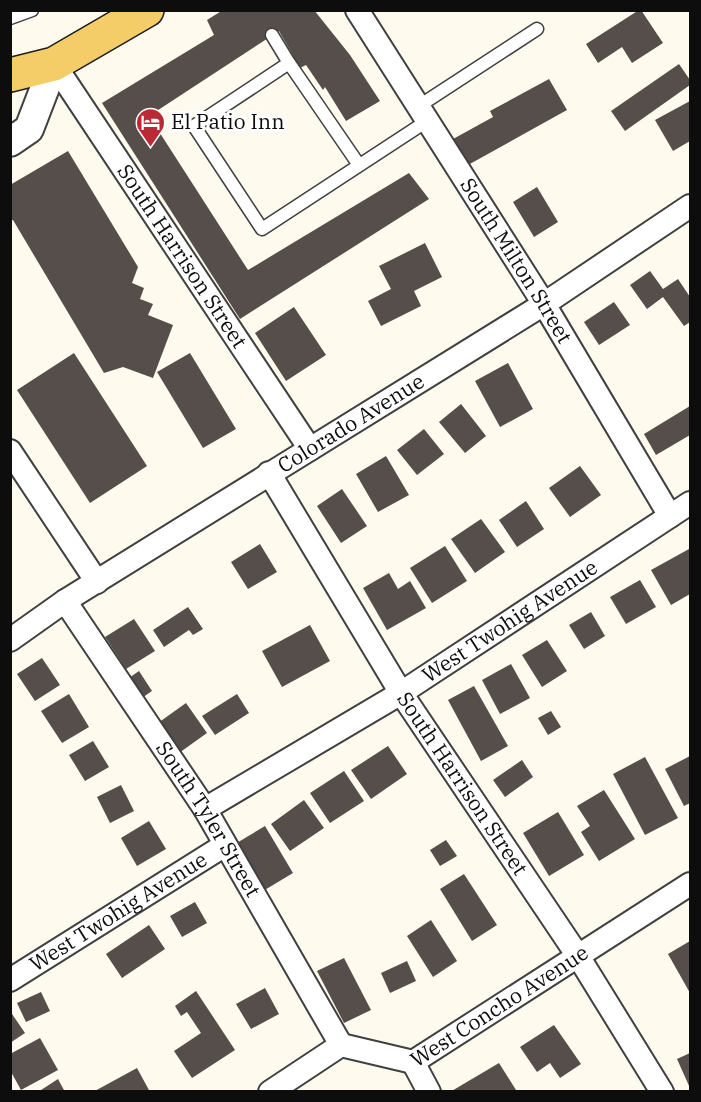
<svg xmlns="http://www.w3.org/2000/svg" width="701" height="1102" font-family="'IBM Plex Serif',serif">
<rect width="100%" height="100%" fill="#fefaee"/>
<g fill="#554e4a">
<polygon points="223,10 314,10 350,55 380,101 346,121 325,87 323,90 306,65 300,68 279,31 149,116 248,270 409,173 429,199 240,319 102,103 214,35 207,20"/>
<polygon points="639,10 641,10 663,43 632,63 622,47 598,63 586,44"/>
<polygon points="679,64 690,80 690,85 625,131 611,111"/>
<polygon points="549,79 567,110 459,170 444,144 493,117 490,111"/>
<polygon points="690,101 690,141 673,151 655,120"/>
<polygon points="68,151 138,267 132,283 144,288 140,299 153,304 148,315 173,325 153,378 123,367 104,373 13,220 10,221 10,185"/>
<polygon points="537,187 558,222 534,237 513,202"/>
<polygon points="425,243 442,277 414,291 421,306 381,326 368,301 391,289 379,266"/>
<polygon points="650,271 663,289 678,279 690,297 690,322 684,326 663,297 647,309 630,285"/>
<polygon points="614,302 630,325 599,345 584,322"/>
<polygon points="294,307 326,355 286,381 255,333"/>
<polygon points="74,353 147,466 90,503 17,390"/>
<polygon points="190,353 236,429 203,448 157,372"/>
<polygon points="508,363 533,409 500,427 475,381"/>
<polygon points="461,404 486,436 465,453 439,422"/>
<polygon points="690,406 690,435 656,455 644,434"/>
<polygon points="424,429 444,454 417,475 397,450"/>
<polygon points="386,456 409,495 378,512 356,474"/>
<polygon points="580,466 601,495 570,517 549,488"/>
<polygon points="342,489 367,526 341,543 317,506"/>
<polygon points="526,501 544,529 517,547 499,520"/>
<polygon points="481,519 505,552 475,573 451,539"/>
<polygon points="260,544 277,572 248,589 231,562"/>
<polygon points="445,546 467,581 432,603 410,568"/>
<polygon points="689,549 690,594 671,605 651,570"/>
<polygon points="389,573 398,589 410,581 426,608 387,630 363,588"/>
<polygon points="640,580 656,607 626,624 610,597"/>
<polygon points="188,607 203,629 193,635 189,630 164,647 153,630"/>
<polygon points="591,612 605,636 584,649 569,625"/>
<polygon points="134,619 155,651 126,669 105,637"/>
<polygon points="310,625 330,661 282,687 262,651"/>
<polygon points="547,640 567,671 542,687 522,655"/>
<polygon points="42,658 60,685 35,701 17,674"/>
<polygon points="511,664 530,698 500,714 482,680"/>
<polygon points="139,671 152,691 136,702 123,682"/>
<polygon points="474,686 508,746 481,761 448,700"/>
<polygon points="69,694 89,727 62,743 41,711"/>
<polygon points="237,694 249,713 215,735 202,716"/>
<polygon points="186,703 207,733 172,758 151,728"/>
<polygon points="551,711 561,727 548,735 538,718"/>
<polygon points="93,741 109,767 85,781 69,755"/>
<polygon points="388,746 407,774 371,799 351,770"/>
<polygon points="690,756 690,803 684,806 665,769"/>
<polygon points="645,757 678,818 645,835 613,774"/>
<polygon points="522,760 533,777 505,797 493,780"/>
<polygon points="344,771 364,801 330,823 310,793"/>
<polygon points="121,785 134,811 110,823 97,797"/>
<polygon points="604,790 635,839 599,861 581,832 590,826 577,806"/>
<polygon points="304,800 324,828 290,851 271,824"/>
<polygon points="558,812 584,855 549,876 523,833"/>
<polygon points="149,821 166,849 137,866 121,838"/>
<polygon points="265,826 293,873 258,894 230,847"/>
<polygon points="446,840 457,856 440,866 430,850"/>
<polygon points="464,874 497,925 472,941 440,889"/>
<polygon points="195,902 207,923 182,937 170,916"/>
<polygon points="431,920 457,961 433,977 407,936"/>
<polygon points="149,925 165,949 122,978 106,954"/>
<polygon points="690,941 690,993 668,954"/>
<polygon points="344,958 371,1010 344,1023 317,971"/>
<polygon points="407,961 416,981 390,993 381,973"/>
<polygon points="265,988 279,1014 251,1029 236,1004"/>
<polygon points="196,991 235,1050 192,1078 174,1051 201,1033 187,1012 181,1016 175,1006"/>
<polygon points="41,992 50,1011 26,1022 17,1003"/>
<polygon points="10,1011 25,1033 10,1043"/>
<polygon points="554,1025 581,1064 560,1078 550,1063 537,1072 520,1047"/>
<polygon points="40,1038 58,1070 21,1090 10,1070 10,1054"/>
<polygon points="690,1053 690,1088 677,1059"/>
<polygon points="499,1063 516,1090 514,1092 450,1092"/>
<polygon points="137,1068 150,1092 93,1092"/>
<polygon points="58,1079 65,1092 38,1092"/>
</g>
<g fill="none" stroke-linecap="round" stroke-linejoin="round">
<defs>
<g id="service">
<polyline points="10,18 32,10"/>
<polyline points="272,35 289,63"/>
<polyline points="419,106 537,29"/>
<polyline points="359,165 289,63 194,126 262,229 427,121"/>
</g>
<g id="minor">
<path id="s1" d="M357,10L544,304L670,516"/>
<path id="s2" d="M54,64L310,449"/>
<polyline points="10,451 97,582"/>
<path id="s3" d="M269,473L401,693L578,956L662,1092"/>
<path id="s4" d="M65,601L205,809L341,1045"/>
<path id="s5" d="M10,640L65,601L544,304L690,206"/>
<path id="s6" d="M205,809L401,693L690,503"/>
<path id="s7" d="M10,980L225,845"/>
<polyline points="413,1062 429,1092"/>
<path id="s8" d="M270,1092L341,1045L413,1062L690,884"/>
</g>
<polyline id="tertiary" points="10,142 29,129 54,64"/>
<polyline id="primary" points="10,75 54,64 147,10"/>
</defs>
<use href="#service" stroke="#404040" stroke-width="15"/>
<use href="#minor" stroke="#404040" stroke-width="26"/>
<use href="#tertiary" stroke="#404040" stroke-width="32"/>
<use href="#primary" stroke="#1e1e1e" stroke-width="36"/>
<use href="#service" stroke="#fff" stroke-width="12"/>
<use href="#minor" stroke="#fff" stroke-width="22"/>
<use href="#tertiary" stroke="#fff" stroke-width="28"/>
<use href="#primary" stroke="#f4cc68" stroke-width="33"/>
</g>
<defs>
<symbol id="hotel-pin" viewBox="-11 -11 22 30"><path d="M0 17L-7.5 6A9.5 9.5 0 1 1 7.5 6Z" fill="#b92936" stroke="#fff"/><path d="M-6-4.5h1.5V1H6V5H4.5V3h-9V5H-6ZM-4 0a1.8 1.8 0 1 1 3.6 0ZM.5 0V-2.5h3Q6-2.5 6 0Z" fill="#fff"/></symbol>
</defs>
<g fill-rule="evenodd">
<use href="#hotel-pin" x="134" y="106" width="33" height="45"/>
</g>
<g text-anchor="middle" stroke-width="6" stroke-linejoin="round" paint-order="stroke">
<g font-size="21" fill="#0d0d0d" stroke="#fff" text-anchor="start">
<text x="171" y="129">El Patio Inn</text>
</g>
<g font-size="21" fill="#0d0d0d" stroke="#fff">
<text dy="7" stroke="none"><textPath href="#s2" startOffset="231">South Harrison Street</textPath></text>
<text dy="7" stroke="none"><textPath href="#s1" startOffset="297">South Milton Street</textPath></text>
<text dy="7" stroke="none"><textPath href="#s5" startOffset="404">Colorado Avenue</textPath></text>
<text dy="7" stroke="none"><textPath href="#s6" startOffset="358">West Twohig Avenue</textPath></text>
<text dy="7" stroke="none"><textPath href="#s3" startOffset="366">South Harrison Street</textPath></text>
<text dy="7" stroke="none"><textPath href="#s4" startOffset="261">South Tyler Street</textPath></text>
<text dy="7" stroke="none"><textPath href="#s7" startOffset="128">West Twohig Avenue</textPath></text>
<text dy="7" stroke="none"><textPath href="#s8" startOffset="262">West Concho Avenue</textPath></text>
</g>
</g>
<rect width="701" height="1102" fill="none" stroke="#0d0d0d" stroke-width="24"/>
</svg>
